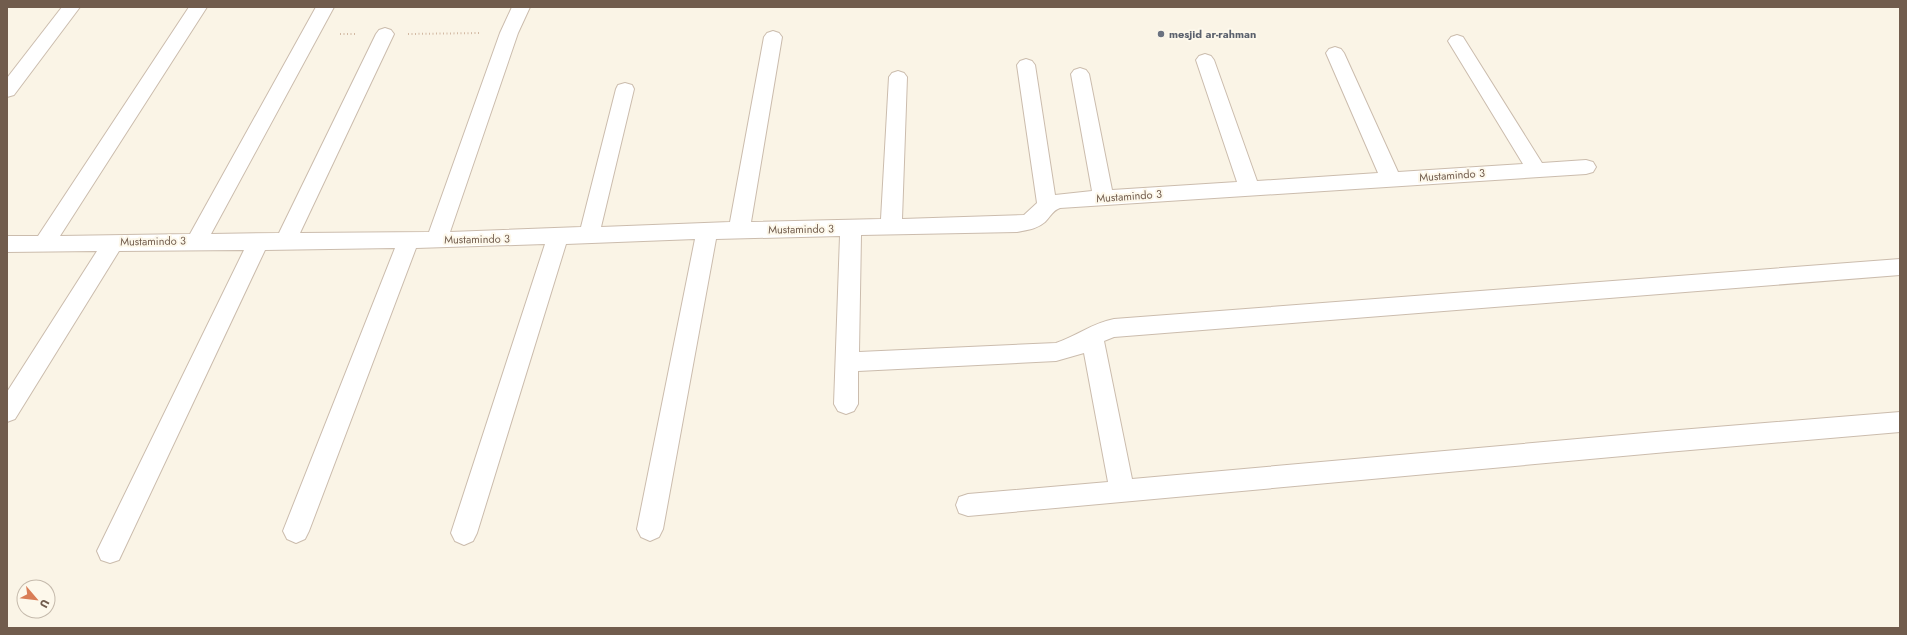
<svg xmlns="http://www.w3.org/2000/svg" width="1907" height="635" font-family="Jost,sans-serif">
<rect width="100%" height="100%" fill="#faf4e6"/>
<g fill="none" stroke-linecap="round" stroke-linejoin="round">
<defs>
<g id="street">
<polygon points="62,7 80,7 14,95 7,97 7,78"/>
<path d="M189,7H207L60,236L190,234L316,7H334L211,234L279,233L376,34L379,30L385,28L391,30L394,34L300,233L429,232L500,33L512,7H530L518,33L450,232L581,227L616,89L618,85L625,83L632,85L634,89L601,227L730,222L764,37L767,33L773,31L779,33L782,37L751,222L881,219L889,77L892,73L898,71L904,73L907,77L902,219L1024,215L1037,203L1017,65L1020,61L1026,59L1032,61L1035,65L1055,195L1092,191L1071,74L1074,70L1080,68L1086,70L1089,74L1112,190L1237,182L1196,60L1199,56L1205,54L1211,56L1214,60L1257,181L1378,173L1326,53L1329,49L1335,47L1341,49L1344,53L1398,172L1523,164L1448,41L1451,37L1457,35L1463,37L1542,163L1586,160L1593,162L1596,167L1593,172L1586,174L1060,208C1052,211 1051,216 1045,222C1037,229 1027,230 1017,232L861,235L859,352L1056,343C1077,336 1092,323 1114,319L1900,259V275L1114,337L1104,341L1132,479L1667,431L1900,412V432L1667,452L968,516L959,513L956,505L959,497L968,494L1108,482L1084,353L1056,361L858,371V404L854,411L846,414L838,411L834,404L840,236L716,239L663,529L659,537L650,541L641,537L637,529L695,239L566,244L477,533L473,541L464,545L455,541L451,533L545,244L416,248L309,531L305,539L296,543L287,539L283,531L395,248L265,250L119,560L110,563L101,560L97,551L244,250L119,251L15,419L7,422V392L97,251L7,252V236H38Z"/>
</g>
</defs>
<use href="#street" stroke="#cbbcad" stroke-width="2"/>
<g stroke="#d2b9a3" stroke-width="2" stroke-dasharray="1 2.5" stroke-linecap="butt">
<polyline points="340,34 357,34"/>
<polyline points="408,34 481,33"/>
</g>
<use href="#street" fill="#fff" fill-rule="evenodd"/>
</g>
<circle fill="#6b7280" stroke="#fdf8eb" stroke-width="1.5" cx="1161" cy="34" r="4"/>
<g text-anchor="middle" stroke-width="4" stroke-linejoin="round" paint-order="stroke">
<g font-size="11" font-weight="bold" fill="#5b616d" stroke="#fdf8eb" text-anchor="start">
<text x="1169" y="38">mesjid ar-rahman</text>
</g>
<g font-size="11" fill="#715c4d" stroke="#fdf8eb">
<text transform="translate(1452 175) rotate(-4)" y="4">Mustamindo 3</text>
<text transform="translate(1129 196) rotate(-4)" y="4">Mustamindo 3</text>
<text transform="translate(801 229) rotate(-1)" y="4">Mustamindo 3</text>
<text transform="translate(477 239) rotate(-1)" y="4">Mustamindo 3</text>
<text transform="translate(153 241) rotate(-1)" y="4">Mustamindo 3</text>
</g>
</g>
<rect width="1907" height="635" fill="none" stroke="#715c4d" stroke-width="16"/>
<g transform="translate(36 599) rotate(118)"><circle r="19" fill="#fdf8eb" stroke="#c5baac"/>
<path d="M0-3L7 15L0 10L-7 15Z" fill="#d97d56"/>
<text y="-6" font-size="11" font-weight="bold" text-anchor="middle" fill="#715c4d">U</text>
</g>
</svg>
